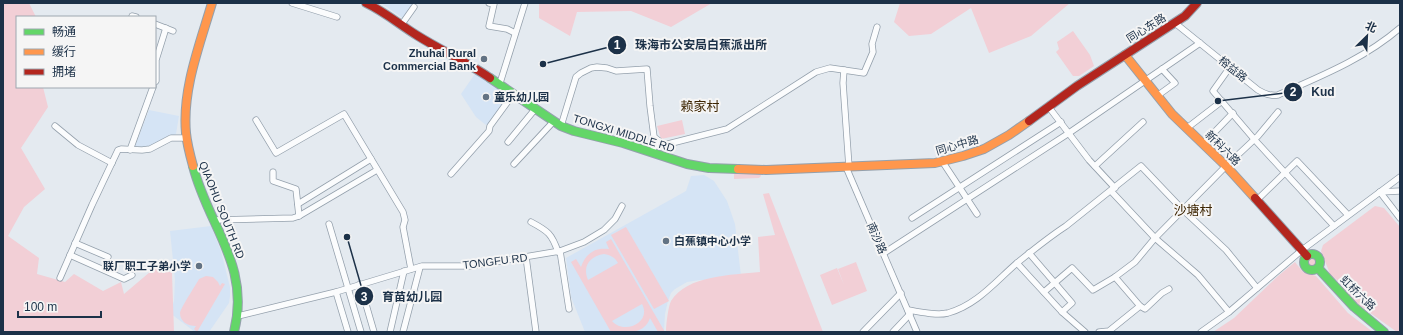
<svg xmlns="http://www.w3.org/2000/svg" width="1403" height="335" font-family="Arial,'Noto Sans SC',sans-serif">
<rect width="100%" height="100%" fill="#e4eaf0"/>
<g fill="#d5e4f5">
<polygon points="381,3 414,3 404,19"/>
<polygon points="477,71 510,93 507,100 491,122 486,125 476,117 461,94"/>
<polygon points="149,110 179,116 176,134 150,146 142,147 135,146"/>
<polygon points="704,175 714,181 727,201 735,224 742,285 727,280 700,280 687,282 675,289 671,293 668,301 665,314 664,332 585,332 571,297 566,258 686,191 691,176"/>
<polygon points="211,226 221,251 230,287 230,296 229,303 209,332 195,332 170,313 174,301 175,280 170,231"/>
</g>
<g fill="#f2cfd6" fill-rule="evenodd">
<polygon points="3,3 29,3 36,17 17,17 17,87 43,87 48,107 21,148 45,189 24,207 8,236 39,258 37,274 65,282 74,274 103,291 121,282 124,294 157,266 172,273 174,332 3,332"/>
<polygon points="539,3 712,3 671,27 631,11 577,12 570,36 539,18"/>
<polygon points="900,3 1070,3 1031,36 989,53 971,8 931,34 909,36 894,22"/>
<polygon points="1073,31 1090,55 1094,66 1079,76 1073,76 1056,52 1059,49 1057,42"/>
<polygon points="682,120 685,134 661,139 657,126"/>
<polygon points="734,171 760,173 761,176 759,178 734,179"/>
<path d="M769,193L823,332H666C666,325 668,307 671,301C687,275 732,275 760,272L758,237L775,235L763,194Z"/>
<polygon points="1375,206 1384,208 1400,227 1400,332 1397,332 1359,305 1350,297 1338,281 1330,274 1321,251 1323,245"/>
<polygon points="626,227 669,301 654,309 611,235"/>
<path d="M611,239L665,332H658L650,318C644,335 628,332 611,332L571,262L576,259L581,267C586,253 595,247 609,249L606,242ZM604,254C610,255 615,257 618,263L588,280C582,266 590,256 604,254ZM642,304C652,323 624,335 612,321Z"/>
<circle cx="1312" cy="262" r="5"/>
<polygon points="856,262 867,291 832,305 820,275 837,268 844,285 838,269"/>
<polygon points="1295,262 1303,272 1316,276 1348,313 1373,332 1213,332 1234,318 1278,276"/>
<path d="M206,276L213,277L218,282L220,286L222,283L225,284L197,332L194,329L196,326C188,326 180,322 180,313C181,307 196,285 199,279Z"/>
</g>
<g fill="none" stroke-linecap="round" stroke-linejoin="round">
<defs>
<g id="street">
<polyline points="292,3 337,17"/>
<polyline points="489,3 494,4 489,26 507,29 515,33"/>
<polyline points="132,16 136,17"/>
<path d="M1175,23L1258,90C1265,94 1270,96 1278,95C1321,76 1364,59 1400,28"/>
<polyline points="155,24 173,31"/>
<polyline points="402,24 414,7"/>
<polyline points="1230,67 1213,91 1254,139 1334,226"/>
<polyline points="844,70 843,83 849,167"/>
<polyline points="155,82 156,81 156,60 166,28"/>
<polyline points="500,83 525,3"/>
<polyline points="1157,96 1175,83 1162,69"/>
<polyline points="1048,106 1089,160 1115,188"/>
<polyline points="256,120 276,153 344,114 403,212 405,220 403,227 411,269"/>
<polyline points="55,126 78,145 112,163"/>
<polyline points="561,126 576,77 581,73 591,68 597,67 607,68 616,71 647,69 650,106 654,137 664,145 727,129 816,72 830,68 864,73 873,52 872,44 877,27"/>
<polyline points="1187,128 1222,101"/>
<polyline points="508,142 536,108"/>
<polyline points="1203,144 1233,113"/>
<polyline points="130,150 153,87"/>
<polyline points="651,152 659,141"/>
<polyline points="942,161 977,214"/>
<polyline points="514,164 554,121"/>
<polyline points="1095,166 1143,122"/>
<polyline points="846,167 917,332"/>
<polyline points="273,172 273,181 296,189 299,216"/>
<polyline points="451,174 489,131 490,126 514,93"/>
<polyline points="1111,191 1155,238 1198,275 1229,312"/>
<polyline points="1380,192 1400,218"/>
<polyline points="1380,192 1400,191"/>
<polyline points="1257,200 1297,161 1348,215"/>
<polyline points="298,204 371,159"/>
<polyline points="912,218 1061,122"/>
<polyline points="215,220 293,218 299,216 377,170"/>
<path d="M531,222C548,231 552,234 558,252"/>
<polyline points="329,224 361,332"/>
<polyline points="75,243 108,257"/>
<polyline points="560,251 569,309"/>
<polyline points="884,253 1069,133 1200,43"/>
<polyline points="1029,253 1072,303 1062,312"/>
<polyline points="70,255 124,279 132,275"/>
<polyline points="526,257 536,332"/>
<polyline points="1017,263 1062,312 1085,332"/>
<polyline points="1115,277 1140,306"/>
<polyline points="60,278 92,205 118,150 121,149 142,150 150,149 171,138 186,138"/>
<polyline points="360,284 374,332"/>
<polyline points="336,292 348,332"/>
<polyline points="1044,292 1072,268 1093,290 1115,277 1135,262 1155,238 1226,166 1258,136 1278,112"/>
<path d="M908,310C921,312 936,316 948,313C977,305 996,281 1017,263C1033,250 1049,237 1066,226L1141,166L1183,210L1226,250L1257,288"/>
<polyline points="238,316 336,292 422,266 471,266 560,251 584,242 604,230 615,219 622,206"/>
<polyline points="390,332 404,271"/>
<polyline points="403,332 420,267"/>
<polyline points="863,332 901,293"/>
<polyline points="893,332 910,314"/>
<polyline points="1099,332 1109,331 1140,306 1145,309 1162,293 1169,289"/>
<polyline points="1201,332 1229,312 1302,250 1400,177"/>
</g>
<g id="fast">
<polyline points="490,78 561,126 574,131 623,143 687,164 709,168 738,169"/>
<path d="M193,166C208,226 251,265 234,332"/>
<circle cx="1312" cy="262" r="8"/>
<polyline points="1318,268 1354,307 1384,332"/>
</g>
<g id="slow">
<polyline points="1125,55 1172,114 1226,166 1255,198"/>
<path d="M193,166C190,155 187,144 186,133C182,89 200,44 212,3"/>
<polyline points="738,169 766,170 935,163 963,156 984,149 1009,135 1029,121"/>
</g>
<g id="jam">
<path d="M366,3C385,12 400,25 418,36C442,51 467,62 490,78"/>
<polyline points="1029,121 1077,86 1185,16 1197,3"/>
<polyline points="1255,198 1307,256"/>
</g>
</defs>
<use href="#street" stroke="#94a0ac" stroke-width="7"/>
<use href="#fast" stroke="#94a0ac" stroke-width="10"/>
<use href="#slow" stroke="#94a0ac" stroke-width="10"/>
<use href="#jam" stroke="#94a0ac" stroke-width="10"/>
<use href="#street" stroke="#fbfcfd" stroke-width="5.5"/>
<use href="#fast" stroke="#63d668" stroke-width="8"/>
<use href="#slow" stroke="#ff974d" stroke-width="8"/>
<use href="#jam" stroke="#b3261e" stroke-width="8"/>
</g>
<g fill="#627283" stroke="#f5f5f5" stroke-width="1.5">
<circle cx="484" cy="59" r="4"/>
<circle cx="486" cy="97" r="4"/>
<circle cx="666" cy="241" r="4"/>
<circle cx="199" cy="266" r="4"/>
</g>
<g text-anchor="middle" stroke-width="4" stroke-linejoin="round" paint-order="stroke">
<g font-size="11" fill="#1c3148" stroke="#f5f5f5">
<text transform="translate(1146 28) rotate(-32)" y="4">同心东路</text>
<text transform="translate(1233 69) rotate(39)" y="4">榕益路</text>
<text transform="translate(624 133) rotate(17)" y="4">TONGXI MIDDLE RD</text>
<text transform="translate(957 145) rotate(-16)" y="4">同心中路</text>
<text transform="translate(1223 148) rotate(45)" y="4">新科六路</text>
<text transform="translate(222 210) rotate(68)" y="4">QIAOHU SOUTH RD</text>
<text transform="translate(877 238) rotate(66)" y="4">南沙路</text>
<text transform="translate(495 261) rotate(-7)" y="4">TONGFU RD</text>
<text transform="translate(1358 293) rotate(44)" y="4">虹桥六路</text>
</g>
<g font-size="11" font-weight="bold" fill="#1c3148" stroke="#f5f5f5" text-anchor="end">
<text x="476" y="57">Zhuhai Rural<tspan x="476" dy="13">Commercial Bank</tspan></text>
<text x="494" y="101" text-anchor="start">童乐幼儿园</text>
<text x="674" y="245" text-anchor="start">白蕉镇中心小学</text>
<text x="191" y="270">联厂职工子弟小学</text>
</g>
<g font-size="13" fill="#3c2401" stroke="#f5f5f5">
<text x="700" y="111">赖家村</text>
<text x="1193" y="215">沙塘村</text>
</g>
</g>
<path fill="none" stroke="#1c3148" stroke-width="1.5" d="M543 64L617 45M1218 101L1293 92M347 237L364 296"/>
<g fill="#1c3148" stroke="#f5f5f5" stroke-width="1.5">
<circle cx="543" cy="64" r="4"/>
<circle cx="1218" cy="101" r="4"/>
<circle cx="347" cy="237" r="4"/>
<circle cx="617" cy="45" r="10"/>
<circle cx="1293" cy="92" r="10"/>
<circle cx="364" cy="296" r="10"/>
</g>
<g font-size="12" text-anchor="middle" font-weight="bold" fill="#fff">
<text x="617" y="49">1</text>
<text x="1293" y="96">2</text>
<text x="364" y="301">3</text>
</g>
<g font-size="12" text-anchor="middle" font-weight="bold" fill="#1c3148" stroke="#f5f5f5" stroke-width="4" stroke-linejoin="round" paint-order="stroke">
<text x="701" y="49">珠海市公安局白蕉派出所</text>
<text x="1323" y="96">Kud</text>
<text x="412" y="301">育苗幼儿园</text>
</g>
<rect width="1403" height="335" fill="none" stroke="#1c3148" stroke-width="8"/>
<rect x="16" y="16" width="140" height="72" fill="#f5f5f5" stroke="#9ea7b0"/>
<rect x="24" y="29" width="20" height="6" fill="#63d668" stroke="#9ea7b0"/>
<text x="52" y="36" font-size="12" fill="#1c3148">畅通</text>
<rect x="24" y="49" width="20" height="6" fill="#ff974d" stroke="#9ea7b0"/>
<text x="52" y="56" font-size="12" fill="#1c3148">缓行</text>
<rect x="24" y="69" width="20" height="6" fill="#b3261e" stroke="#9ea7b0"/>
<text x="52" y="76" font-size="12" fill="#1c3148">拥堵</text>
<g transform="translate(1367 36) rotate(24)" stroke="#f5f5f5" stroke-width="3" paint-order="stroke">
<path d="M0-3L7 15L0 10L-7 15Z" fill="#1c3148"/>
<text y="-6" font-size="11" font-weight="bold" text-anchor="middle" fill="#1c3148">北</text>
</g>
<path d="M18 311v6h83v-6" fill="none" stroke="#1c3148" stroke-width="2"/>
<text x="24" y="311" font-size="12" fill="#1c3148" stroke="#f5f5f5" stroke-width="3" paint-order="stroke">100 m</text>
</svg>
